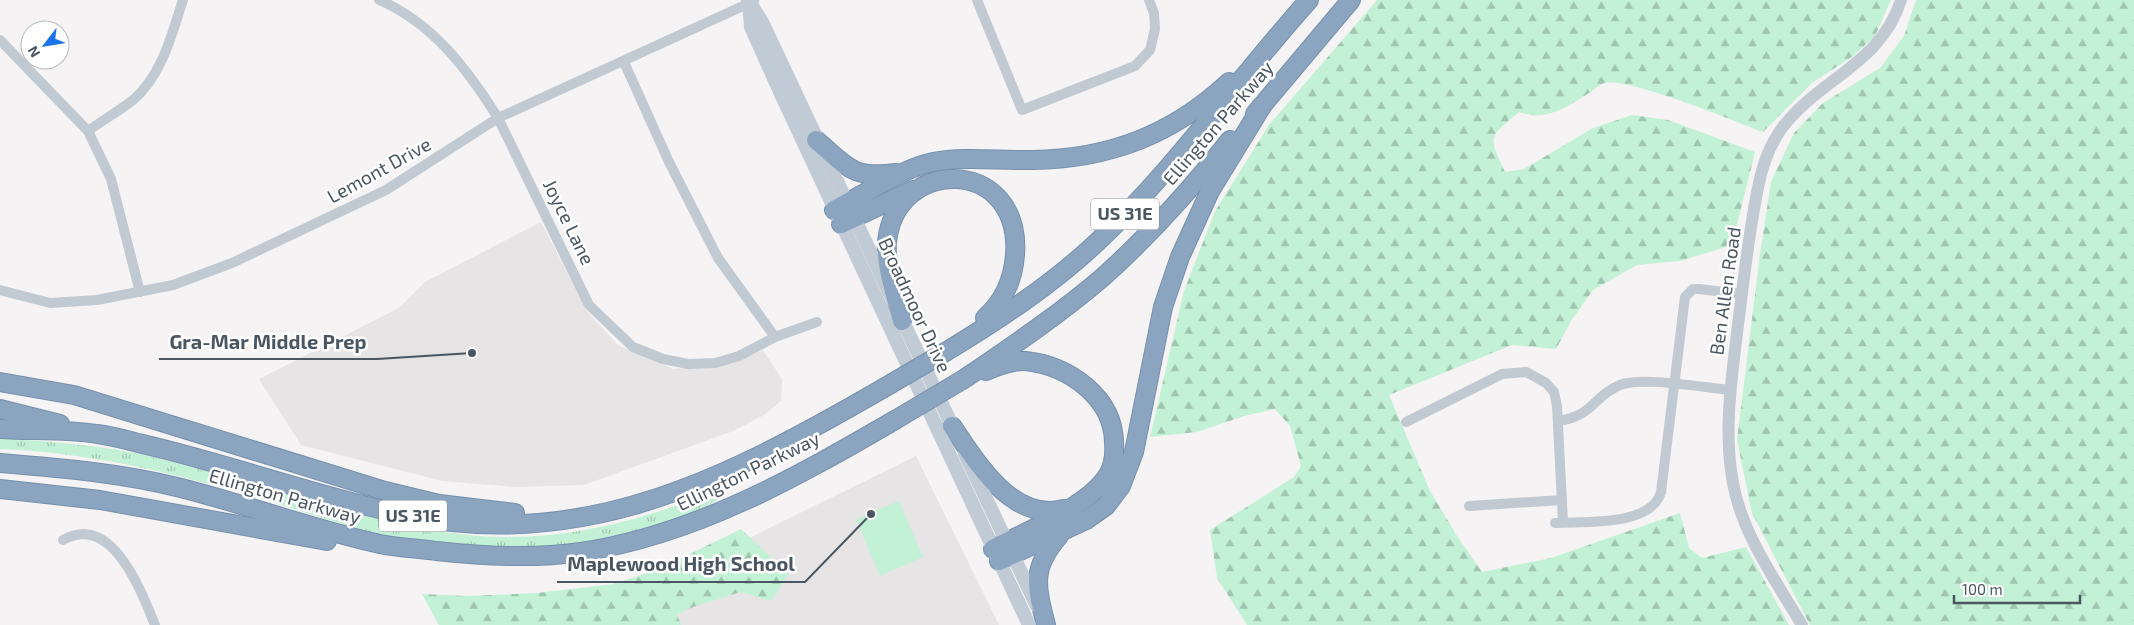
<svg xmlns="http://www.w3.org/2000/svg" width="2134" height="625" font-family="'Exo 2',sans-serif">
<defs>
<pattern id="grass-tufts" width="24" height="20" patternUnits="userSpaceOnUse" patternTransform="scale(1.25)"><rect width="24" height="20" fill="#c3f1d5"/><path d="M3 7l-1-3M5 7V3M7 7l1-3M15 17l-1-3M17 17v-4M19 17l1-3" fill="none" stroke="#a0c6b0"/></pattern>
<pattern id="forest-firs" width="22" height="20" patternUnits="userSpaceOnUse" patternTransform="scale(1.25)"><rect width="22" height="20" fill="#c3f1d5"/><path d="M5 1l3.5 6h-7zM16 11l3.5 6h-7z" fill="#a0c6b0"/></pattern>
</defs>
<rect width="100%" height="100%" fill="#f5f3f3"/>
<g fill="#e6e4e5">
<polygon points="541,222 588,313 618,345 673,369 733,363 763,350 782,379 781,401 764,415 733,431 584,485 515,487 442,481 301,445 259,379 399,308 425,282"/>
<polygon points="916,456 999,625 615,625 680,572"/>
</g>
<path fill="url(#grass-tufts)" d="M0,438C53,442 106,445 157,458C209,471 261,486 313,501C368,517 422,532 479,536C562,542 641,521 718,490L724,492L722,497C691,517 660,526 625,535C563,550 497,555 434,545C368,535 304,511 241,493C162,470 82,452 0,449Z"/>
<g fill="url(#forest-firs)">
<path d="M1377,0H1891L1875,36L1853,56L1812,83L1763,132C1737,122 1628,77 1605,83C1600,84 1594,90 1589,93C1567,107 1546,122 1519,112C1488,138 1488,136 1505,172L1524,169L1593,128L1632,115L1668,120L1755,152L1732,245L1680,261L1637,265L1593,290L1571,321L1556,349L1512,345L1389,395L1430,491L1457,536L1482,572L1551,558L1680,513L1689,548L1702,558L1746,547L1789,625H1247L1217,578L1210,530L1294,477L1301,466L1290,426L1275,409L1244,416L1197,432L1150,437L1184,291L1215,211L1269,125Z"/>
<polygon points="1916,0 2134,0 2134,625 1810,625 1752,513 1737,440 1760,254 1771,182 1794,133 1823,103 1880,68 1904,36"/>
<polygon points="741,529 789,574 771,601 741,592 698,605 677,614 681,625 439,625 422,594 467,596 537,593 614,584 659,569"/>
</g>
<polygon fill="#c3f1d5" points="899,501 923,557 880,576 856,519"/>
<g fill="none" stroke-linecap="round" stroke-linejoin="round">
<defs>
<g id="motorway">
<polyline points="1255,114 1351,0"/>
<path d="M816,140C847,166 851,179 896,173"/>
<path d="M834,210C861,196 905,167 933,162C965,156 1000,161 1032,160C1109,159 1172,135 1229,82"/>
<polyline points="841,224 913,190"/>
<path d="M902,321C896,296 885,267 887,242C896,155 1022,157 1015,255C1013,280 1003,302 985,318"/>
<path d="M947,351C998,320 1050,286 1094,245C1174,171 1236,81 1309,0"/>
<path d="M986,371C998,366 1013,360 1026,361C1069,366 1113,397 1114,442C1115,454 1114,465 1108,475C1088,507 1026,531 993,549"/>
<path d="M964,379C1011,347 1060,314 1103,277C1150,235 1191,189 1230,140"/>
<polyline points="0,382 74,395 385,491 439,504 515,513"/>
<polyline points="0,409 60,424"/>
<path d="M952,426C976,461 1012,523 1064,509"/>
<path d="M0,429C32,431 66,429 97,434C115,436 133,442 151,446C238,467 323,498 411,516C589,551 733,475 882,389"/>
<path d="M0,463C61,468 122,473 181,488C248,505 312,529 380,544C398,548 418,548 436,551C484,556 533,559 581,552C695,535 797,477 895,420"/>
<polyline points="0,489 100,500 327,541"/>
<polyline points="999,561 1086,520 1106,506 1121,486 1134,452 1163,307 1180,257 1210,191 1262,106"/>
<path d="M1046,625C1036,586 1031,568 1059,536"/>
</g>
</defs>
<use href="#motorway" stroke="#7690ad" stroke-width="20"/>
<g stroke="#c1cad2" stroke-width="10">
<path d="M379,0C433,23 468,70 498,118L589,305L633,347L663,359L688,364L715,363L739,356L775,337L817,322"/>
<polyline points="977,0 1022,110 1135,66 1150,50 1155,29 1154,13 1149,0"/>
<polyline points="0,40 88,131 111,179 140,292"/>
<polyline points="624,62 669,162 718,258 775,337"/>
<path d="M88,131C103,120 119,111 133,100C162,76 172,33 183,0"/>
<polyline points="0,290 50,303 97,300 173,285 232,263 386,190 498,118 754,1"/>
<path d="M1558,421C1594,416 1593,396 1620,385C1641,376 1706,388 1731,390"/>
<polyline points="1406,422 1502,374 1526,372 1546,383 1554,392 1557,406 1563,522"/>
<polyline points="1469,506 1562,500"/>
<path d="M1555,523C1584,521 1651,527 1661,492L1685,297L1693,289H1699L1742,294"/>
<path d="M63,540C112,512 141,591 155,625"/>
</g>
<path stroke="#c1cad2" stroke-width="12" d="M1802,625C1776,581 1742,534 1733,483C1723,431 1732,376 1738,325C1744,278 1749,229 1759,183C1763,164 1771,143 1782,128C1820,78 1881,64 1901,0"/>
<g stroke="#c1cbd6" stroke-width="14">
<polyline points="748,0 762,22 956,434"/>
<polyline points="749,4 751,27 781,94 1029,625"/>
<polyline points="965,454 1037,606"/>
</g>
<use href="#motorway" stroke="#8ba5c1" stroke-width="18"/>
<defs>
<g id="motorway-bridge">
<polyline points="882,389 947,351"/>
<polyline points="895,420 964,379"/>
</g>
</defs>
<use href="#motorway-bridge" stroke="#7690ad" stroke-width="20" stroke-linecap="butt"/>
<use href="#motorway-bridge" stroke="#8ba5c1" stroke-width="18"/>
</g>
<g text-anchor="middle" stroke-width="5" stroke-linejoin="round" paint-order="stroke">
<g fill="#fff" stroke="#808990" stroke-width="1">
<rect x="1091" y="198.5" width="68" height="31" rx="4"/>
<rect x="379" y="500.5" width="68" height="31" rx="4"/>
</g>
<g font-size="18" font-weight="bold" fill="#4a5661">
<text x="1125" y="220">US 31E</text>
<text x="413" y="522">US 31E</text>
</g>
<g font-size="19" fill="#4a5661" stroke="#fff">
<text transform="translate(1218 123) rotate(-49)" y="7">Ellington Parkway</text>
<text transform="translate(379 170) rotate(-29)" y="7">Lemont Drive</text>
<text transform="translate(569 222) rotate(64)" y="7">Joyce Lane</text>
<text transform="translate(1725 291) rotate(-82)" y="7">Ben Allen Road</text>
<text transform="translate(915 305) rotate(65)" y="7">Broadmoor Drive</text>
<text transform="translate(748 471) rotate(-26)" y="7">Ellington Parkway</text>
<text transform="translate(285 496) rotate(16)" y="7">Ellington Parkway</text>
</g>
</g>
<path fill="none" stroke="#4a5661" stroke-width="2" d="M472 353L377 359H159M871 514L805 582H557"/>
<g fill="#4a5661" stroke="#fff" stroke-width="2">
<circle cx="472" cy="353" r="5"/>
<circle cx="871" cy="514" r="5"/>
</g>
<g font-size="20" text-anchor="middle" font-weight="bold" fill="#4a5661" stroke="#fff" stroke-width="5" stroke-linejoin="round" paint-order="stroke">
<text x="268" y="349">Gra-Mar Middle Prep</text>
<text x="681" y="571">Maplewood High School</text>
</g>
<g transform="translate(45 45) rotate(239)"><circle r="24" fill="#ffffff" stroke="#b7bbc0"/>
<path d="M0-4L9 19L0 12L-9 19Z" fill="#1a73e8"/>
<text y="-8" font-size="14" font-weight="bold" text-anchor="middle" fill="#4a5661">N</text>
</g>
<path d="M1954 595v8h126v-8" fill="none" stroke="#4a5661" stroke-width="2.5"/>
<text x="1962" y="595" font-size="15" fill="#4a5661" stroke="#ffffff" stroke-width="4" paint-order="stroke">100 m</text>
</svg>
